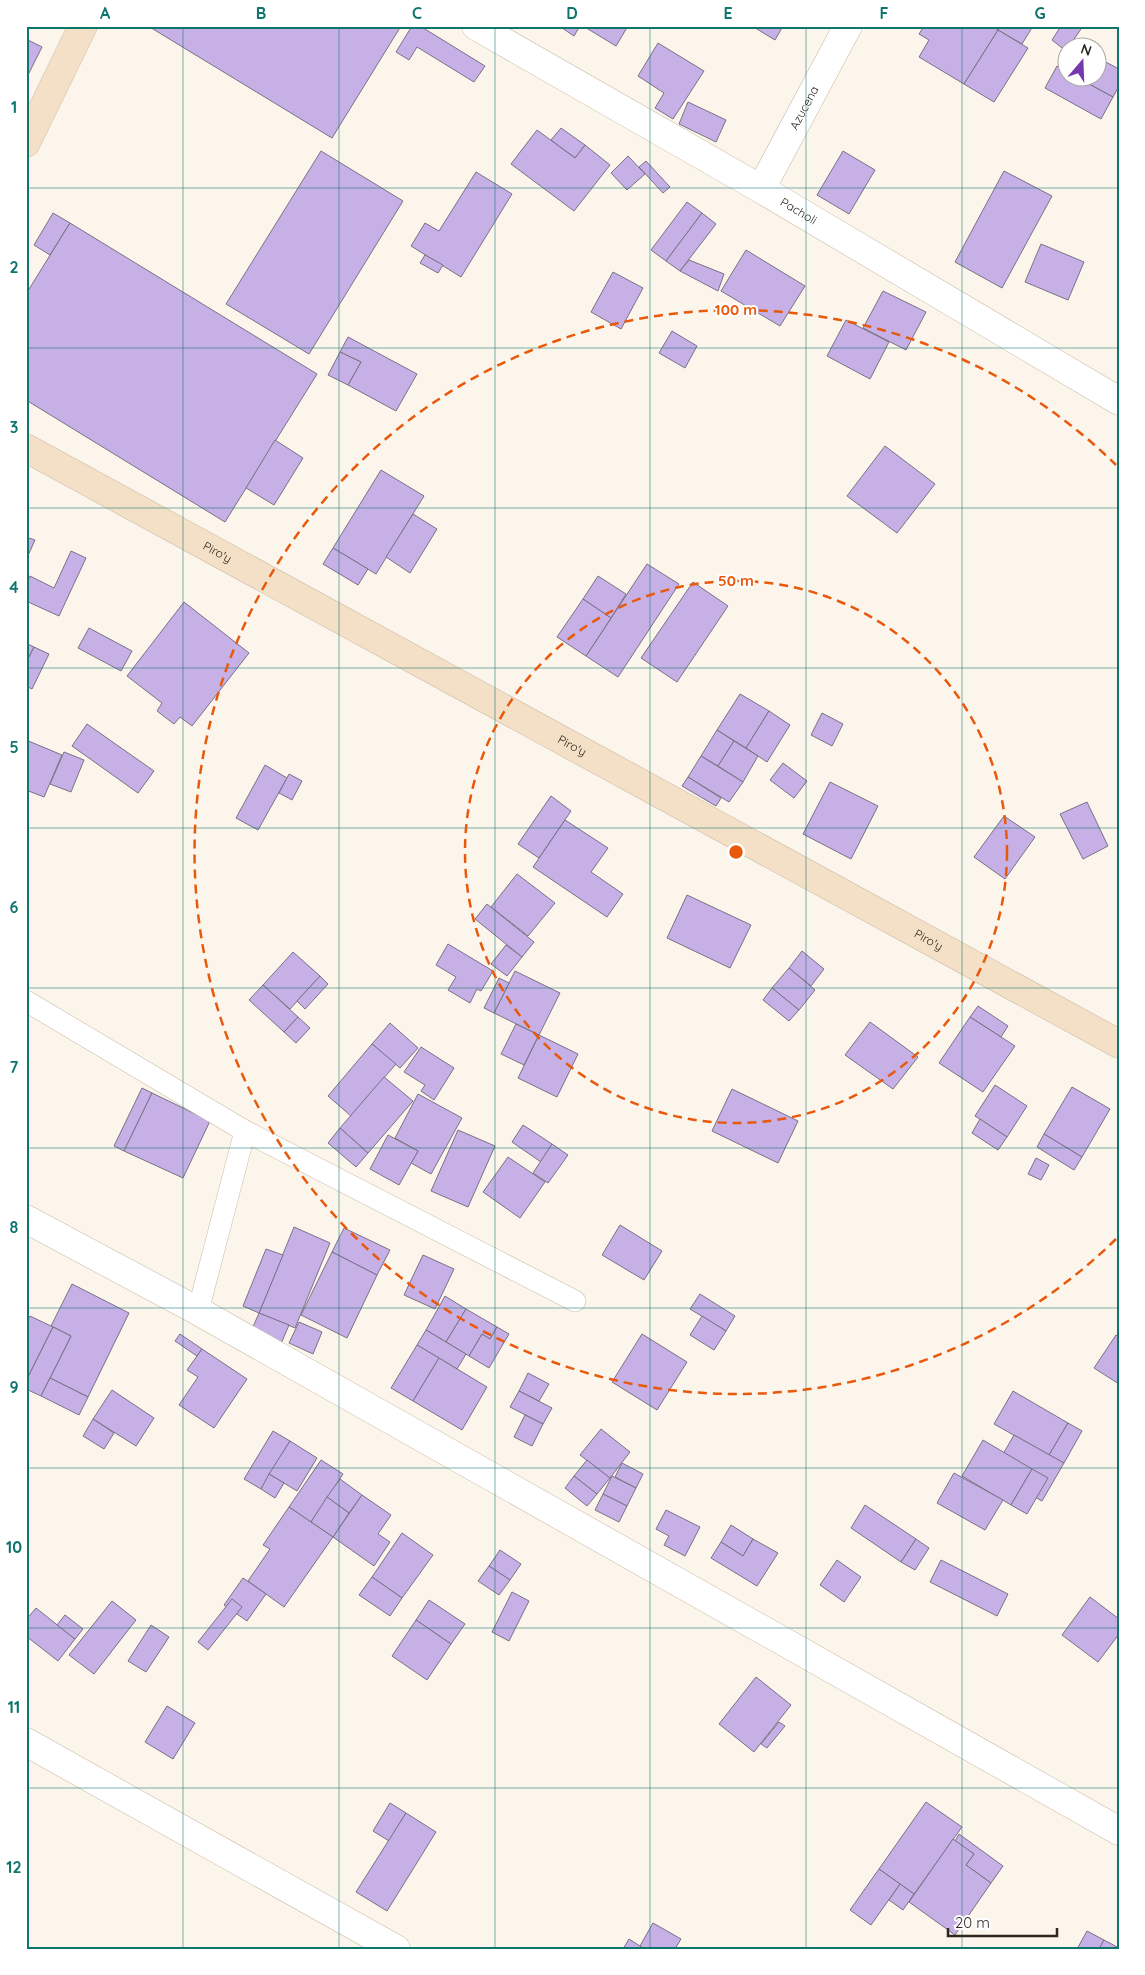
<svg xmlns="http://www.w3.org/2000/svg" width="1145" height="1975" font-family="Quicksand,sans-serif">
<rect width="100%" height="100%" fill="#fcf5ec"/>
<g fill="#c6b0e5" stroke="#797186">
<polygon points="148,26 401,26 332,138"/>
<polygon points="412,26 420,26 485,66 474,82 417,47 409,60 396,52"/>
<polygon points="559,26 580,26 574,36"/>
<polygon points="583,26 628,26 616,46"/>
<polygon points="752,26 783,26 775,40"/>
<polygon points="924,26 992,26 998,30 964,84 919,57 929,40 919,34"/>
<polygon points="1000,26 1033,26 1022,44 998,30"/>
<polygon points="1061,26 1083,26 1066,51 1052,40"/>
<polygon points="998,30 1028,48 994,102 964,84"/>
<polygon points="26,39 42,47 26,79"/>
<polygon points="658,43 704,71 673,119 655,108 664,93 638,76"/>
<polygon points="1098,58 1119,69 1119,86 1113,97 1082,80 1083,78 1098,78"/>
<polygon points="1057,66 1068,72 1068,78 1078,78 1113,97 1101,119 1045,88"/>
<polygon points="688,102 726,120 716,142 679,124"/>
<polygon points="561,128 585,145 575,158 551,140"/>
<polygon points="537,130 575,158 585,145 610,165 574,211 511,164"/>
<polygon points="321,151 403,201 309,354 226,304"/>
<polygon points="843,151 875,170 849,214 817,195"/>
<polygon points="628,156 645,174 627,190 611,173"/>
<polygon points="646,161 670,187 663,193 639,167"/>
<polygon points="1004,171 1052,196 1002,288 955,262"/>
<polygon points="476,172 512,194 461,277 411,246 425,223 439,231"/>
<polygon points="687,202 702,213 666,261 651,250"/>
<polygon points="53,213 70,223 50,255 34,245"/>
<polygon points="702,213 716,224 680,271 666,261"/>
<polygon points="70,223 317,374 225,522 26,400 26,294"/>
<polygon points="1041,244 1084,262 1068,300 1025,282"/>
<polygon points="746,250 805,286 780,326 721,291"/>
<polygon points="425,255 443,265 438,273 420,263"/>
<polygon points="689,260 724,274 718,291 680,271"/>
<polygon points="613,272 643,288 621,329 591,312"/>
<polygon points="883,291 926,312 906,350 863,328"/>
<polygon points="846,320 889,342 870,379 827,356"/>
<polygon points="672,331 697,346 685,368 659,353"/>
<polygon points="348,337 417,374 396,411 348,385 361,362 340,352"/>
<polygon points="340,352 361,362 348,385 328,375"/>
<polygon points="275,440 303,458 274,505 246,488"/>
<polygon points="885,446 935,484 897,533 847,496"/>
<polygon points="381,470 424,496 376,574 333,548"/>
<polygon points="413,514 437,529 410,573 386,557"/>
<polygon points="26,537 35,540 26,560"/>
<polygon points="333,548 368,569 358,585 323,564"/>
<polygon points="71,551 86,558 59,616 26,601 26,585 30,576 54,588"/>
<polygon points="647,564 679,584 618,677 586,656"/>
<polygon points="598,576 626,594 611,618 583,599"/>
<polygon points="693,582 728,606 677,682 641,658"/>
<polygon points="583,599 611,618 586,656 557,637"/>
<polygon points="184,602 249,653 192,726 180,717 174,724 157,711 162,703 127,676"/>
<polygon points="89,628 132,651 121,671 78,648"/>
<polygon points="26,643 34,647 26,663"/>
<polygon points="34,647 49,654 32,689 26,686 26,663"/>
<polygon points="740,694 769,711 746,748 717,730"/>
<polygon points="769,711 790,725 767,762 746,748"/>
<polygon points="822,713 843,724 832,746 811,735"/>
<polygon points="87,724 154,771 138,793 72,746"/>
<polygon points="717,730 734,741 718,766 701,756"/>
<polygon points="26,740 62,755 44,797 26,790"/>
<polygon points="734,741 758,756 743,782 718,766"/>
<polygon points="64,752 84,760 71,792 50,784"/>
<polygon points="701,756 743,782 729,802 688,777"/>
<polygon points="783,763 807,781 794,798 770,780"/>
<polygon points="265,765 287,778 258,830 236,818"/>
<polygon points="289,774 302,781 292,800 279,793"/>
<polygon points="688,777 721,798 716,806 682,786"/>
<polygon points="830,782 878,806 851,859 803,834"/>
<polygon points="551,796 571,811 539,858 518,844"/>
<polygon points="1087,802 1108,846 1083,859 1060,814"/>
<polygon points="1004,816 1035,837 1005,879 974,857"/>
<polygon points="565,820 608,848 591,872 623,894 607,917 533,867"/>
<polygon points="517,874 555,903 528,936 491,907"/>
<polygon points="687,895 751,925 730,968 667,938"/>
<polygon points="487,904 534,942 522,957 475,919"/>
<polygon points="448,944 493,971 481,991 477,989 470,1003 448,990 456,977 436,965"/>
<polygon points="506,945 522,957 507,976 491,964"/>
<polygon points="802,951 824,969 811,986 789,968"/>
<polygon points="293,952 320,976 290,1009 263,985"/>
<polygon points="789,968 815,990 799,1010 772,988"/>
<polygon points="515,971 560,993 539,1035 494,1013"/>
<polygon points="320,976 328,984 305,1009 297,1001"/>
<polygon points="499,978 509,983 494,1013 484,1008"/>
<polygon points="263,985 298,1017 284,1032 249,1000"/>
<polygon points="772,988 799,1010 789,1021 763,1000"/>
<polygon points="978,1006 1008,1026 1001,1037 970,1017"/>
<polygon points="298,1017 310,1028 296,1043 284,1032"/>
<polygon points="970,1017 1015,1046 983,1092 939,1063"/>
<polygon points="870,1022 918,1057 893,1089 845,1055"/>
<polygon points="390,1023 418,1048 400,1068 372,1044"/>
<polygon points="516,1024 539,1035 524,1065 501,1054"/>
<polygon points="539,1035 578,1054 557,1097 518,1078"/>
<polygon points="372,1044 396,1064 351,1116 328,1096"/>
<polygon points="421,1047 454,1068 434,1100 421,1091 425,1085 404,1072"/>
<polygon points="384,1077 413,1101 368,1153 340,1128"/>
<polygon points="995,1085 1027,1106 1007,1137 975,1116"/>
<polygon points="1072,1087 1110,1109 1082,1157 1044,1134"/>
<polygon points="142,1088 152,1093 124,1151 114,1146"/>
<polygon points="732,1089 798,1121 778,1163 712,1131"/>
<polygon points="152,1093 210,1121 183,1178 124,1151"/>
<polygon points="418,1094 462,1118 431,1174 411,1163 418,1151 395,1138"/>
<polygon points="980,1119 1007,1137 998,1150 972,1133"/>
<polygon points="523,1125 552,1144 541,1162 512,1142"/>
<polygon points="340,1128 368,1153 356,1167 328,1143"/>
<polygon points="458,1130 495,1146 468,1207 431,1191"/>
<polygon points="1044,1134 1082,1157 1074,1170 1037,1147"/>
<polygon points="388,1135 418,1151 399,1185 370,1169"/>
<polygon points="552,1144 568,1155 548,1183 533,1173"/>
<polygon points="508,1157 545,1182 520,1218 483,1192"/>
<polygon points="1036,1158 1049,1165 1041,1180 1028,1174"/>
<polygon points="620,1225 662,1251 644,1280 602,1255"/>
<polygon points="294,1227 330,1243 295,1328 259,1313"/>
<polygon points="344,1228 390,1250 377,1275 332,1252"/>
<polygon points="266,1249 283,1255 259,1313 243,1306"/>
<polygon points="332,1252 377,1275 347,1338 301,1315"/>
<polygon points="423,1255 454,1269 435,1309 404,1295"/>
<polygon points="72,1284 129,1313 88,1397 50,1378 71,1336 51,1326"/>
<polygon points="700,1294 735,1316 726,1331 690,1309"/>
<polygon points="445,1296 466,1309 446,1342 426,1330"/>
<polygon points="466,1309 497,1327 490,1339 482,1334 469,1356 446,1342"/>
<polygon points="259,1313 289,1325 280,1346 250,1334"/>
<polygon points="30,1316 53,1327 26,1381 26,1323"/>
<polygon points="702,1316 726,1331 714,1350 690,1335"/>
<polygon points="299,1322 322,1332 313,1354 289,1343"/>
<polygon points="53,1327 71,1336 41,1396 26,1389 26,1381"/>
<polygon points="497,1327 509,1334 489,1368 469,1356 482,1334 490,1339"/>
<polygon points="426,1330 466,1354 457,1369 417,1345"/>
<polygon points="180,1334 202,1349 197,1356 175,1341"/>
<polygon points="642,1334 687,1362 657,1410 612,1382"/>
<polygon points="1116,1335 1119,1337 1119,1384 1094,1368"/>
<polygon points="417,1345 439,1358 413,1401 391,1388"/>
<polygon points="202,1349 247,1379 214,1428 179,1405 198,1377 187,1370"/>
<polygon points="439,1358 487,1387 462,1430 413,1401"/>
<polygon points="528,1373 549,1384 539,1401 519,1391"/>
<polygon points="50,1378 88,1397 79,1415 41,1396"/>
<polygon points="112,1390 154,1418 136,1446 93,1419"/>
<polygon points="519,1391 552,1408 543,1424 510,1407"/>
<polygon points="1013,1391 1068,1423 1049,1455 994,1424"/>
<polygon points="525,1415 543,1424 532,1446 514,1437"/>
<polygon points="93,1419 114,1433 104,1449 83,1436"/>
<polygon points="1068,1423 1082,1431 1064,1463 1049,1455"/>
<polygon points="601,1429 630,1452 610,1478 580,1455"/>
<polygon points="273,1431 290,1441 261,1489 244,1479"/>
<polygon points="1014,1435 1064,1463 1042,1501 992,1473"/>
<polygon points="983,1440 1032,1469 1011,1505 962,1476"/>
<polygon points="290,1441 317,1458 297,1491 269,1474"/>
<polygon points="321,1460 343,1474 311,1522 289,1507"/>
<polygon points="587,1460 610,1478 597,1494 574,1476"/>
<polygon points="622,1463 643,1474 636,1488 615,1477"/>
<polygon points="1032,1469 1048,1478 1027,1514 1011,1505"/>
<polygon points="954,1473 1003,1500 985,1530 937,1503"/>
<polygon points="269,1474 284,1483 275,1498 261,1489"/>
<polygon points="574,1476 597,1494 587,1506 565,1488"/>
<polygon points="612,1476 636,1488 627,1506 603,1494"/>
<polygon points="340,1479 362,1495 349,1513 327,1497"/>
<polygon points="603,1494 627,1506 619,1522 595,1510"/>
<polygon points="362,1495 391,1515 378,1534 390,1542 374,1566 333,1537"/>
<polygon points="327,1497 349,1513 333,1537 311,1522"/>
<polygon points="865,1505 916,1539 901,1562 851,1528"/>
<polygon points="289,1507 333,1537 284,1607 248,1581 270,1549 263,1545"/>
<polygon points="666,1510 700,1527 685,1556 664,1545 669,1536 656,1529"/>
<polygon points="731,1525 753,1539 743,1556 721,1542"/>
<polygon points="402,1533 433,1555 402,1598 372,1577"/>
<polygon points="753,1539 778,1553 757,1586 711,1558 721,1542 743,1556"/>
<polygon points="916,1539 929,1548 915,1570 901,1562"/>
<polygon points="500,1550 521,1564 510,1580 489,1566"/>
<polygon points="837,1560 861,1577 844,1602 820,1585"/>
<polygon points="941,1560 1008,1594 997,1616 930,1582"/>
<polygon points="489,1566 510,1580 499,1595 478,1581"/>
<polygon points="372,1577 402,1598 390,1616 359,1595"/>
<polygon points="243,1578 266,1594 247,1621 224,1605"/>
<polygon points="512,1592 529,1601 509,1641 492,1632"/>
<polygon points="1090,1597 1119,1619 1119,1634 1098,1662 1062,1635"/>
<polygon points="232,1599 242,1607 208,1650 198,1642"/>
<polygon points="429,1600 465,1624 451,1644 416,1620"/>
<polygon points="112,1601 136,1620 94,1674 69,1655"/>
<polygon points="36,1608 75,1639 58,1661 26,1636 26,1620"/>
<polygon points="65,1615 83,1629 75,1639 57,1625"/>
<polygon points="416,1620 451,1644 427,1680 392,1656"/>
<polygon points="151,1625 169,1637 146,1672 128,1661"/>
<polygon points="756,1677 791,1705 754,1752 719,1724"/>
<polygon points="167,1706 195,1723 173,1759 145,1742"/>
<polygon points="779,1722 785,1726 767,1748 761,1744"/>
<polygon points="926,1802 962,1827 914,1894 879,1869"/>
<polygon points="390,1803 406,1813 389,1841 373,1831"/>
<polygon points="406,1813 436,1832 387,1911 356,1892"/>
<polygon points="959,1834 1003,1866 991,1883 966,1865 974,1854 955,1841"/>
<polygon points="953,1839 974,1854 966,1865 991,1883 955,1935 909,1902"/>
<polygon points="879,1869 900,1884 871,1925 850,1910"/>
<polygon points="900,1884 914,1894 903,1910 889,1900"/>
<polygon points="653,1923 681,1939 675,1949 645,1949 640,1946"/>
<polygon points="1087,1931 1104,1940 1099,1949 1077,1949"/>
<polygon points="629,1939 640,1946 645,1949 623,1949"/>
<polygon points="1104,1940 1119,1948 1119,1949 1099,1949"/>
</g>
<g fill="none" stroke-linecap="round" stroke-linejoin="round">
<defs>
<g id="lane">
<polyline points="26,1001 245,1131 575,1301"/>
<polyline points="198,1311 245,1131"/>
</g>
<g id="street">
<path id="s1" d="M476,26L761,189L1119,401"/>
<path id="s2" d="M761,189L848,26"/>
<polyline points="26,1219 198,1311 1119,1831"/>
<polyline points="26,1742 396,1949"/>
</g>
<g id="secondary">
<polyline points="26,143 83,26"/>
<path id="s3" d="M26,448L1119,1044"/>
</g>
</defs>
<use href="#lane" stroke="#cbb9a5" stroke-width="22"/>
<use href="#street" stroke="#cbb9a5" stroke-width="29"/>
<use href="#secondary" stroke="#cbb9a5" stroke-width="29"/>
<use href="#lane" stroke="#fff" stroke-width="21"/>
<use href="#street" stroke="#fff" stroke-width="28"/>
<use href="#secondary" stroke="#f3e0c6" stroke-width="28"/>
</g>
<path fill="none" stroke="#0f766e" stroke-width="1" stroke-opacity="0.55" d="M183,26V1949M339,26V1949M495,26V1949M650,26V1949M806,26V1949M962,26V1949M26,188H1119M26,348H1119M26,508H1119M26,668H1119M26,828H1119M26,988H1119M26,1148H1119M26,1308H1119M26,1468H1119M26,1628H1119M26,1788H1119"/>
<g fill="none" stroke="#e8590c" stroke-width="2.5" stroke-dasharray="9 6">
<circle cx="736" cy="852" r="271"/>
<path d="M1116 1239A542 542 0 1 1 1116 465"/>
</g>
<g text-anchor="middle" stroke-width="4" stroke-linejoin="round" paint-order="stroke">
<g font-size="12" fill="#2e271f" stroke="#fff">
<text dy="4" stroke="none"><textPath href="#s2" startOffset="92">Azucena</textPath></text>
<text dy="4" stroke="none"><textPath href="#s1" startOffset="372">Pacholi</textPath></text>
<text dy="4" stroke="none"><textPath href="#s3" startOffset="218">Piro'y</textPath></text>
<text dy="4" stroke="none"><textPath href="#s3" startOffset="622">Piro'y</textPath></text>
<text dy="4" stroke="none"><textPath href="#s3" startOffset="1028">Piro'y</textPath></text>
</g>
</g>
<circle cx="736" cy="852" r="8" fill="#e8590c" stroke="#fff" stroke-width="2.5"/>
<g font-size="15" text-anchor="middle" font-weight="bold" fill="#e8590c" stroke="#fff" stroke-width="4" stroke-linejoin="round" paint-order="stroke">
<text x="736" y="315">100 m</text>
<text x="736" y="586">50 m</text>
</g>
<rect width="1145" height="1975" fill="none" stroke="#ffffff" stroke-width="55"/>
<g transform="translate(1082 62) rotate(19)"><circle r="24" fill="#ffffff" stroke="#aba9a5"/>
<path d="M0-4L9 19L0 12L-9 19Z" fill="#7439ae"/>
<text y="-8" font-size="14" font-weight="bold" text-anchor="middle" fill="#2e271f">N</text>
</g>
<path d="M948 1928v8h109v-8" fill="none" stroke="#2e271f" stroke-width="2.5"/>
<text x="955" y="1928" font-size="15" fill="#2e271f" stroke="#ffffff" stroke-width="4" paint-order="stroke">20 m</text>
<rect x="28" y="28" width="1090" height="1920" fill="none" stroke="#0f766e" stroke-width="2"/>
<g font-size="16" text-anchor="middle" font-weight="bold" fill="#0f766e">
<text x="105" y="19">A</text>
<text x="261" y="19">B</text>
<text x="417" y="19">C</text>
<text x="572" y="19">D</text>
<text x="728" y="19">E</text>
<text x="884" y="19">F</text>
<text x="1040" y="19">G</text>
<text x="14" y="113">1</text>
<text x="14" y="273">2</text>
<text x="14" y="433">3</text>
<text x="14" y="593">4</text>
<text x="14" y="753">5</text>
<text x="14" y="913">6</text>
<text x="14" y="1073">7</text>
<text x="14" y="1233">8</text>
<text x="14" y="1393">9</text>
<text x="14" y="1553">10</text>
<text x="14" y="1713">11</text>
<text x="14" y="1873">12</text>
</g>
</svg>
